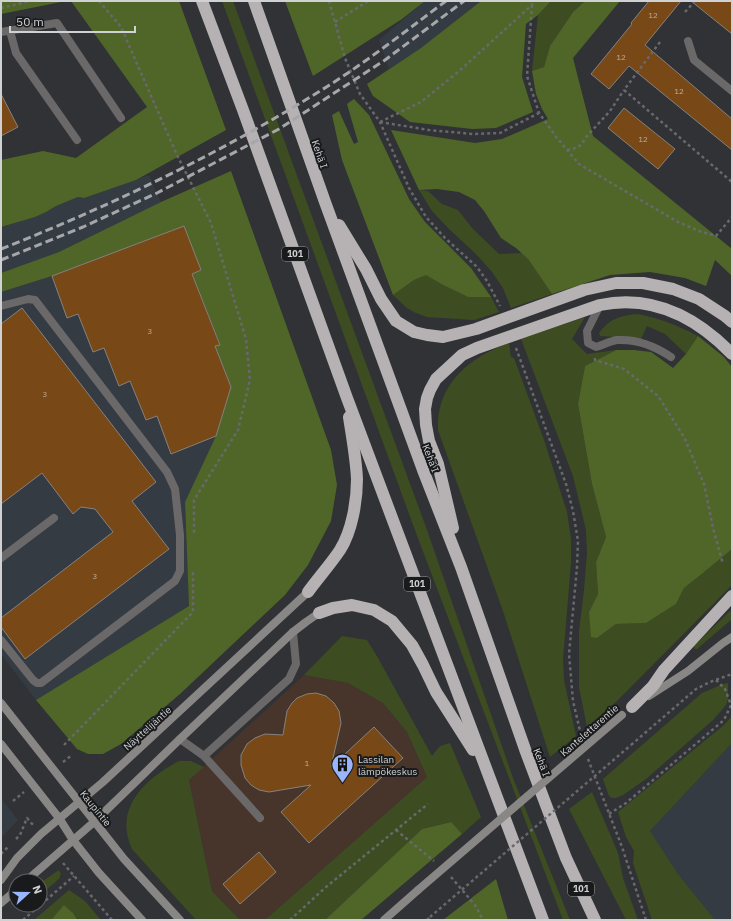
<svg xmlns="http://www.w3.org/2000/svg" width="733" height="921" font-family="'IBM Plex Sans',sans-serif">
<rect width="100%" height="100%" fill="#303235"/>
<g fill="#353b43">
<polygon points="425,1 481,1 421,48 389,69 379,40"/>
<polygon points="149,175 161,202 59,252 1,273 1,227 35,217 46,212 56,206 78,197 84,198"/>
<polygon points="184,226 201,270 192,274 220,345 215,347 231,387 216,436 185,502 189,606 36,700 1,654 1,292 52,276"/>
<polygon points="732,743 732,920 715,920 678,874 650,831"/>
<polygon points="1,798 18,820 1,838"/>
</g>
<polygon fill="#47352c" points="304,675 348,683 383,703 407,732 427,777 265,920 240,920 212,891 189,780"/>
<g fill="#3d4d21">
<polygon points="222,1 233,1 427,530 513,778 570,920 563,920 416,533"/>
<polygon points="551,1 585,1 573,12 550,46 544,67 532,71 538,15"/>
<polygon points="419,190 428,191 442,204 458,210 472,228 499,254 522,253 528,259 552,294 511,308 503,288 492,272 476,254 448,228 432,211"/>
<polygon points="426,274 445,286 468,297 491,297 499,312 474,320 427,317 416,313 407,308 393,295 414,280"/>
<path d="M638,314C662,319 676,325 698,336L686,354L665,334L647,326L641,339L600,336L599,333C609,319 621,315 638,314Z"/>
<polygon points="585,317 572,339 587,354 616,350 585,366 578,404 592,484 606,537 596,562 598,594 589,612 597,638 616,624 646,623 676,604 684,588 703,573 732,549 732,585 617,701 587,727 579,687 579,631 584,590 587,553 586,530 573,476 521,339"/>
<path d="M509,343L511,357L514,358L544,440L567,512L571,539V563L563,659L564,680L576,736L550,757L503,611L438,430C436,384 470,357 509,343Z"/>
<polygon points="730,611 732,613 732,619 697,649 695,649 694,646"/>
<polygon points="342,636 367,640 378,658 432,756 440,746 450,743 481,817 462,834 450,822 422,829 325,920 265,920 427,777 407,732 383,703 348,683 304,675"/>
<polygon points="728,683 728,699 726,705 713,720 646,779 623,795 616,798 612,798 609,796 603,779 702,693 723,684"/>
<polygon points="732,716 732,743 650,831 678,874 715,920 652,920 633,863 634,851 626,837 618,812 724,725"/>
<path d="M179,761H191L204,767L189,780L212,891L240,920H196L132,849C113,808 146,778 179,761Z"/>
<polygon points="592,792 618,853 623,878 638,920 626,920 569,809"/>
<polygon points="59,870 61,874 59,879 40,895 40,883"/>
<polygon points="69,890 85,901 101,920 79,920 73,913 64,905 51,920 34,920"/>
</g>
<g fill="#506628">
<polygon points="1,1 66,1 1,14"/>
<polygon points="71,1 179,1 226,130 136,180 84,198 78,197 56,206 46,212 35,217 1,227 1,160 43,151 76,158 147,107"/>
<polygon points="285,1 425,1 402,19 313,76"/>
<polygon points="481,1 551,1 538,15 526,24 522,77 533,112 496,128 472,129 410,122 373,96 367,84 421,48"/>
<polygon points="585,1 620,1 573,58 593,136 732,249 732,276 715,260 706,286 685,278 650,272 610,275 552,294 528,259 516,248 501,238 484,211 475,200 459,192 437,189 419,190 391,130 475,143 502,139 548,119 542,109 536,94 532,71 544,67 550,46 573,12"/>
<polygon points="354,99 369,115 409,199 425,222 471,268 491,297 468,297 445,286 426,275 414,280 393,295 342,160 332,115 339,111 354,144 358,142 347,104"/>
<polygon points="231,171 331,450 337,485 331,521 308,565 285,595 180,694 121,744 103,754 88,754 77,749 36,700 189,606 185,502 216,436 231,387 215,346 220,344 192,274 201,270 184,226 52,276 1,292 1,273 59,252 161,202"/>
<polygon points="698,336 724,357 732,367 732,549 703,573 684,588 676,604 646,623 616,624 597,638 591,637 589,612 598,594 596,562 606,537 592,484 578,404 585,366 616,350 634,350 651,352 673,368 686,354"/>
<polygon points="451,822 462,834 361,920 325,920 422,829"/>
<polygon points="496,879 508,920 443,920"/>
<polygon points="64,905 73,913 78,920 51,920"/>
</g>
<g fill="#784816" stroke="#85827f">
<polygon points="649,1 681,1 645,45 732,119 732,150 629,66 609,89 591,74 632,24 631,23"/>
<polygon points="691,1 732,1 732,34"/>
<polygon points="1,94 18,127 1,136"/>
<polygon points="624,108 675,149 658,169 608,128"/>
<polygon points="184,226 201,270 192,274 220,345 215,346 231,387 216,436 171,454 157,416 146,420 130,381 119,386 104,348 93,352 78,314 67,318 52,276"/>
<polygon points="22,308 156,482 132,501 169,549 25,659 1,627 1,618 113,532 95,509 81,507 73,514 42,473 1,504 1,324"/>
<polygon points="316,693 326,696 334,703 339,711 341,723 331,767 374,727 403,758 309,843 281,812 311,785 269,792 259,790 251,785 245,778 241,765 241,755 247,744 255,738 265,734 283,735 287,711 292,703 297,698 307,694"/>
<polygon points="259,852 276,872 240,904 223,884"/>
</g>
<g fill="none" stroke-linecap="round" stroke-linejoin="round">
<g stroke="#68696c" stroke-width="2.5" stroke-dasharray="3 3" stroke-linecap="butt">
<polyline points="99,1 121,27 176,153 211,223 246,339 250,380 238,430 194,500 194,535"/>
<polyline points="329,1 345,58 360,94 380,122 409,188 426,217 445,238 477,267 487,281 500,306"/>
<polyline points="532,5 527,76 539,113 557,138 579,164 678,222 699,231 716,236 732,217"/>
<polyline points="1,8 30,1"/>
<polyline points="685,12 695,1"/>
<polyline points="335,22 368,1"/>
<polyline points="660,42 624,90 732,182"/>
<polyline points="380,122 421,102 458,72 532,5 534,1"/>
<polyline points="380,122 429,130 473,134 500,133 539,113"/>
<polyline points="567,150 573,149 581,145 587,136 610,111 624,90"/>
<polyline points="516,348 566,484 573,511 578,541 577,567 569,654 573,701 581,735"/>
<polyline points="595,358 595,360 624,369 658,396 684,437 704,484 713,528 723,564"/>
<polyline points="716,680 725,689 731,705"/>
<polyline points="64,745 193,612 193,572"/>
<polyline points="631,745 696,689 710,682 732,674"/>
<polyline points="588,759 622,847 646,920"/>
<polyline points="63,762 72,755"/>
<polyline points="13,801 24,792"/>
<polyline points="609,814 626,803 724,720 732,703"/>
<polyline points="396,830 434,861"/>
<polyline points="16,839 20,835 27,818 33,825"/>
<polyline points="1,854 8,847"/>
<polyline points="63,863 112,920"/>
<polyline points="451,877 475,905 483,920"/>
<polyline points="23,920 74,876"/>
<polyline points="290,920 326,887 428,804"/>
<polyline points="427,920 430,917"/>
</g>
<g stroke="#6a6868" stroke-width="8">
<polyline points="10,31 16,53 77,140"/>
<polyline points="1,32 57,23 121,118"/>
<path d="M600,305L587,331L588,343L596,347C603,345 610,341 617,340C637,339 655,346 671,357"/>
<polyline points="1,306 28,299 35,300 167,472 175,489 180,535 180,571 175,581 41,683 37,683 33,680 1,640"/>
<polyline points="1,558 54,518"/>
<polyline points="180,739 204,756 289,679 296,664 293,632"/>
<polyline points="204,756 260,818"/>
</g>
<polyline stroke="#6a6868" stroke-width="8" points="688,41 694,60 732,91"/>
<g stroke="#898686" stroke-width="8">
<polyline points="649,696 688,671 723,643 732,637"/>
<polyline points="1,703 124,859 180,920"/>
<polyline points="1,744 59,818 73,840 99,873 142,920"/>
<polyline points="1,880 17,858 41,834 103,782 308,592"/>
<polyline points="26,881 94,822 180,739 293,632 306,622 319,613"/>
<polyline points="1,903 16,890"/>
<polyline points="384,920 418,890"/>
</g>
<g stroke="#b6b1b2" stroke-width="12">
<polyline points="202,1 243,110 347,398 543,920"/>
<polyline points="254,1 325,202 423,470 461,567 526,752 566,858 595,920"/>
<polyline points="339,225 366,269 381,299 396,321 414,332 427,335 443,337 476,329 584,290 616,283 643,283 673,289 699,299 725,316 732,322"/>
<path d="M453,528L438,464L429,441L426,425L425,409L427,398L430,390L436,379L462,355L477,348L600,305C653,294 696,317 732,354"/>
<path d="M308,592C318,578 330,565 340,550C352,531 357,501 357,479C356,458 352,437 349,417"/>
<polyline points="319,613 333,608 352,605 374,610 392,621 412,645 423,665 436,692 473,750"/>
<polyline points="632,707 653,686 664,670 732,596"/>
</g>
<g stroke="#a6a7aa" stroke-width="3" stroke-dasharray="8 4" stroke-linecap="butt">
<path d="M1,249C115,204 225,151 328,86C369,60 407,30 446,1"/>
<polyline points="1,260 83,227 157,193 279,129 385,60 464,1"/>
</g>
<polyline stroke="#68696c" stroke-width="2.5" stroke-dasharray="3 3" stroke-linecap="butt" points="430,917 631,745"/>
<polyline stroke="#898686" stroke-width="8" points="418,890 622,715"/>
</g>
<defs>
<symbol id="building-pin" viewBox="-11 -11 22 30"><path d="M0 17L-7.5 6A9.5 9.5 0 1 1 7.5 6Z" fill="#98b5fd" stroke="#191a1b"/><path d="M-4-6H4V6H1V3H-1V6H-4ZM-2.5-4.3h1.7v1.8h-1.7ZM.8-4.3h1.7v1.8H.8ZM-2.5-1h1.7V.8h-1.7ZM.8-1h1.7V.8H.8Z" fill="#111"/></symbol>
</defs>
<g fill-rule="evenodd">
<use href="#building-pin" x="330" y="752" width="25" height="34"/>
</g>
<g text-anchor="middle" stroke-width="4" stroke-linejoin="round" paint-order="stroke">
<g font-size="8" fill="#baafa4">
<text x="653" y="18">12</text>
<text x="621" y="60">12</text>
<text x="679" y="94">12</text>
<text x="643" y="142">12</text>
<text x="150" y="334">3</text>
<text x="45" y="397">3</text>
<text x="95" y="579">3</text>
<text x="307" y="766">1</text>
</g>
<g fill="#191a1b" stroke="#999a9c" stroke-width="1">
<rect x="282" y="247" width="26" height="14" rx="3"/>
<rect x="404" y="577" width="26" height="14" rx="3"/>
<rect x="568" y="882" width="26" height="14" rx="3"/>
</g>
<g font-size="9" font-weight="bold" fill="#d0d1d3">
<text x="295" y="257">101</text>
<text x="417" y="587">101</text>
<text x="581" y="892">101</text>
</g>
<g font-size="10" fill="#d0d1d3" stroke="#191a1b">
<text transform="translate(320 154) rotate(71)" y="4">Kehä I</text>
<text transform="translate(431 458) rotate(69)" y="4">Kehä I</text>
<text transform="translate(147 728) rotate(-42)" y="4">Näyttelijäntie</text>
<text transform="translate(589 730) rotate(-41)" y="4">Kantelettarentie</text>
<text transform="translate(542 762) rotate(69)" y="4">Kehä I</text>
<text transform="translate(96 808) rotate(51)" y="4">Kaupintie</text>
</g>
<g font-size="10" fill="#d0d1d3" stroke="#191a1b" text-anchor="start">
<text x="358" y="763">Lassilan<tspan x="358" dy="12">lämpökeskus</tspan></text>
</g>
</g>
<rect width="733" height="921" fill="none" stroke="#d0d1d3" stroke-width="4"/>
<g transform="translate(28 893) rotate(69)"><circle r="19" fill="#191a1b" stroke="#626365"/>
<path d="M0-3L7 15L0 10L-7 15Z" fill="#98b5fd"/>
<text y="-6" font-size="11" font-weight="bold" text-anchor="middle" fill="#d0d1d3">N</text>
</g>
<path d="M10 26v6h125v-6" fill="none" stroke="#d0d1d3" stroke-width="2"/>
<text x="16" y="26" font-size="12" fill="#d0d1d3" stroke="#191a1b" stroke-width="3" paint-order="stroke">50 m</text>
</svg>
